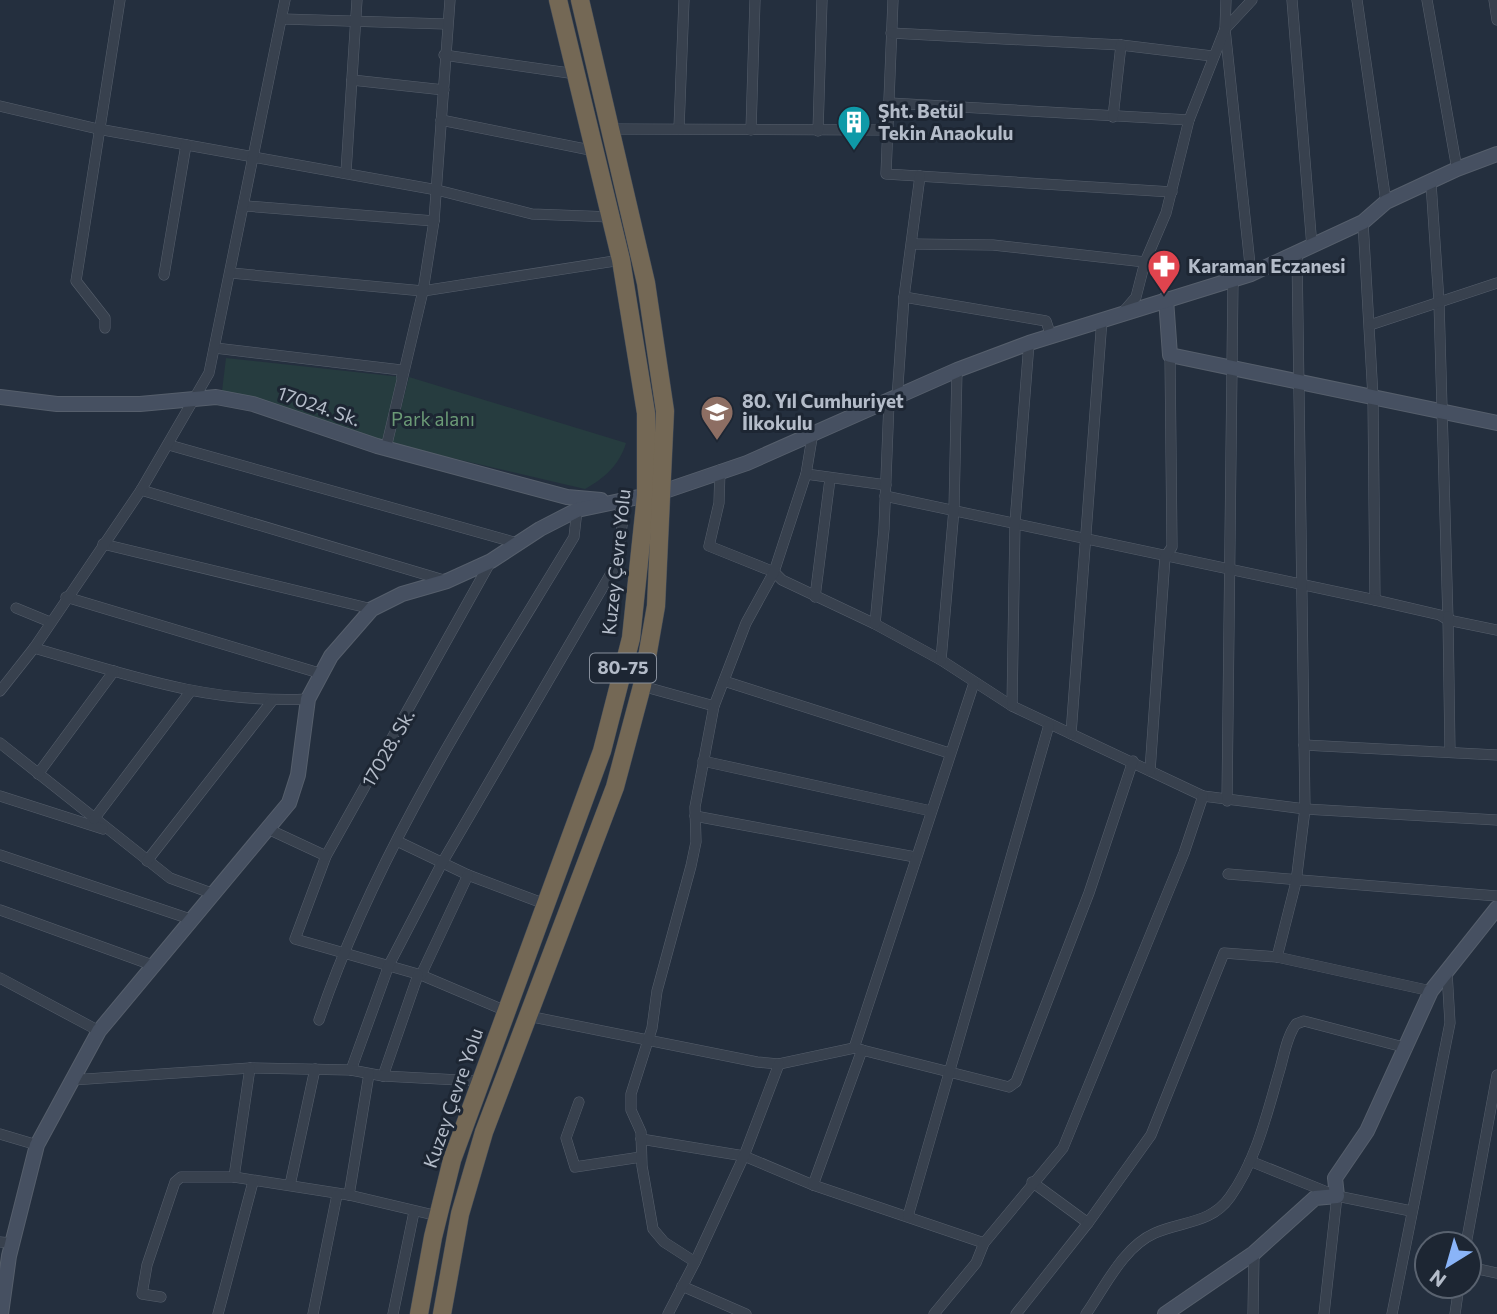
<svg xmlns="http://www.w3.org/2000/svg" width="1497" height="1314" font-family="Commissioner,sans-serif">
<rect width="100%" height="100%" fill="#242f3e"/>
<g fill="#263c3f">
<polygon points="226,358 401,377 384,441 222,391"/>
<path d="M409,377L626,443C619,466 604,478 585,489L392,444Z"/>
</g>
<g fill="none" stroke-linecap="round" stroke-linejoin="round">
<defs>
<g id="street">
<polyline points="893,0 886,174 1172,192"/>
<polyline points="1292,0 1312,247"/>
<polyline points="1357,0 1386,202"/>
<polyline points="1427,0 1457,169"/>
<polyline points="1494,0 1497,20"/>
<polyline points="283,19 446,24"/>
<polyline points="891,33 1121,45 1212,56"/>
<polyline points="444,55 576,74"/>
<polyline points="352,80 444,90"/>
<polyline points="890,103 1189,120"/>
<polyline points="0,106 98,129 437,190 532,214 611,217"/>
<polyline points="1113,117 1121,45"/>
<polyline points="441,120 595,151"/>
<polyline points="679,128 684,0"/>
<polyline points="610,129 887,130"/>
<polyline points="751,130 755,0"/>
<polyline points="818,131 822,0"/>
<polyline points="346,172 357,0"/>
<polyline points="1431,183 1439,302 1448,620 1497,630"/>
<polyline points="246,206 434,221"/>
<polyline points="1363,222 1373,397 1375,600"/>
<polyline points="912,244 993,245 1145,262"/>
<polyline points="231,273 423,291 621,260"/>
<polyline points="1251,274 1225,29 1252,0"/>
<polyline points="164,275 186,145"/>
<polyline points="904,297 1046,321 1051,336"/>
<polyline points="1124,311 1136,297 1145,262 1166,213 1189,120 1225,29 1226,0"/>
<polyline points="1370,325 1497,283"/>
<polyline points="105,328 105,318 76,281 120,0"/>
<polyline points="215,348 401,370 402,377"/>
<polyline points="897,399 904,297 920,176"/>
<polyline points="169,445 517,543"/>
<polyline points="386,448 423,291 434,221 450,0"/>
<polyline points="720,470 719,503 709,546 774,572 782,580 875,624 941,660 1012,706 1203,796 1305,809 1497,820"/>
<polyline points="806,474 886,485"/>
<polyline points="141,490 447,581"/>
<polyline points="885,496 1375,600 1440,615 1448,620"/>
<polyline points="103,544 372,609"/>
<polyline points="491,561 326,856 295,939 421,975 506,1011"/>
<polyline points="66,597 319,673"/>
<polyline points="815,597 830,479"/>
<polyline points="16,608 50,622"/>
<polyline points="1448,616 1450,752"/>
<polyline points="875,624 884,529 889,402"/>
<path d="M34,648C128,675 208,704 308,699"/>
<polyline points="941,660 954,509 957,370"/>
<polyline points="724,681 949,753"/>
<polyline points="642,686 714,706"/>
<polyline points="0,691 34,648 141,490 209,373 285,0"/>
<polyline points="1012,706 1015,523 1029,343"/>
<polyline points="1071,734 1102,319"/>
<polyline points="0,743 170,878 211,893"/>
<polyline points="1304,745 1497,755"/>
<polyline points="703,761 931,811"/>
<polyline points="1150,771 1165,557 1172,547 1170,355"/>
<polyline points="38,774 114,671"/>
<polyline points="0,796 103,829"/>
<polyline points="1227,801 1233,280"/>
<polyline points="695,816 915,857"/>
<polyline points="94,819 190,692"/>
<polyline points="268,829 326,856"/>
<polyline points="397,841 468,875 545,904"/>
<polyline points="0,855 190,919"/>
<polyline points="147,861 272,701"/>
<polyline points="1228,874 1497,896"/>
<polyline points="0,910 152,965"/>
<polyline points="1277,957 1296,882 1305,809 1297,254"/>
<polyline points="421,975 468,875"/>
<polyline points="0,978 99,1031"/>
<polyline points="528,1016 757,1062 779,1064 854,1048 1009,1087 1016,1082 1089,893 1133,761"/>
<path d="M319,1020C377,848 481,691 574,537L577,510"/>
<polyline points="854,1048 974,683"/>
<polyline points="351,1070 389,965 442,863 617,563 623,518 619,503"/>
<polyline points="383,1076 418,975"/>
<polyline points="72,1080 250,1068 351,1070 383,1076 478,1081"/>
<polyline points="579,1102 566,1138 575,1167 641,1157"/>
<polyline points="0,1134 37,1145"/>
<polyline points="641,1139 744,1156 813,1185 984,1243"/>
<polyline points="1250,1161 1337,1196 1411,1211"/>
<polyline points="234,1177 250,1068"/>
<polyline points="1032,1182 1088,1223"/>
<polyline points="290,1185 315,1069"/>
<polyline points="813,1185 862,1050"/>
<polyline points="349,1195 369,1074"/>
<polyline points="908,1216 1049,725"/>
<polyline points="0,1242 12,1243"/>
<polyline points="1466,1244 1497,1075"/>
<polyline points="695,1262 744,1156 779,1064"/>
<polyline points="1469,1267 1497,1273"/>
<polyline points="682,1286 746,1314"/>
<polyline points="161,1297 142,1294 147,1265 175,1182 181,1177 234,1177 349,1195 438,1216"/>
<polyline points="218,1314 253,1182"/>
<polyline points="313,1314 337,1195"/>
<polyline points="393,1314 414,1212"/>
<polyline points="668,1314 695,1262 664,1242 653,1229 642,1166 641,1132 631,1110 631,1094 652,1028 657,991 691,866 696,842 695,807 714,706 746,623 774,572 806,474 813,432"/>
<polyline points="934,1314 976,1263 984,1243 1063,1148 1184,853 1203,796"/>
<polyline points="1016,1314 1088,1223 1151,1135 1224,953 1277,957 1431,991"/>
<path d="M1086,1314C1105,1287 1123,1247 1155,1233C1182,1221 1211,1224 1230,1197C1257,1159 1267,1113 1280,1069C1284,1055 1287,1036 1296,1024L1304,1021L1407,1048"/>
<polyline points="1253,1314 1254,1253"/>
<polyline points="1324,1314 1337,1196"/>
<polyline points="1392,1314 1450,1023 1447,972"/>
<polyline points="1455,1314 1459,1286"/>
</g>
<g id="secondary">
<polyline points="1166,299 1170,355 1497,423"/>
<polyline points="0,397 57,404 140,404 216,397 253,404 377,446 567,497 601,500"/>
<polyline points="1,1314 9,1256 37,1145 99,1031 289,803 298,775 308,699 331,656 372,609 402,594 447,581 491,561 540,529 577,510 662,492 747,463 957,370 1029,343 1251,274 1363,222 1386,202 1457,169 1497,154"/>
<polyline points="1165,1314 1254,1253 1315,1198 1337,1196 1335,1178 1367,1131 1431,991 1497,908"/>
</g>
<g id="highway">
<polyline points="419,1314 433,1237 452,1160 602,751 631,638 646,495 646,413 621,260 558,0"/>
<polyline points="442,1314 460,1214 484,1132 615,787 642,686 656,606 665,411 646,283 580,0"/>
</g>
</defs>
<use href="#street" stroke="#565f6c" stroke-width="11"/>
<use href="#secondary" stroke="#565f6c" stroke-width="16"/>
<use href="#highway" stroke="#434c59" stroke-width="19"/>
<use href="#street" stroke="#38414e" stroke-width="10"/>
<use href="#secondary" stroke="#465061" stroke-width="14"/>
<use href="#highway" stroke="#746855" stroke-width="18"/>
</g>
<defs>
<symbol id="building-pin" viewBox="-11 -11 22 30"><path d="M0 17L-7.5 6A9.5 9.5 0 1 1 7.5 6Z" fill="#0f9aa8" stroke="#1d2633"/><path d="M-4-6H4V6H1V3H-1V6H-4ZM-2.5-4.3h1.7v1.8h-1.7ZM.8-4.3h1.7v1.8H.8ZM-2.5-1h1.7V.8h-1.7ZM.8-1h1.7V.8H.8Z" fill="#fff"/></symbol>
<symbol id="pharmacy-pin" viewBox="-11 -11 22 30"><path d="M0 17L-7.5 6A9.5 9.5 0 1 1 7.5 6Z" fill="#e0444e" stroke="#1d2633"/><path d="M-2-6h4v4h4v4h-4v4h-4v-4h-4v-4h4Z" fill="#fff"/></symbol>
<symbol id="school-pin" viewBox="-11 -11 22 30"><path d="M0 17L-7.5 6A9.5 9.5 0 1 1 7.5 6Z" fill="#8d6e63" stroke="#1d2633"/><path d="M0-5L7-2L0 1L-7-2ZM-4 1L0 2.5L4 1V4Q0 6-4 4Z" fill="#fff"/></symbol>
</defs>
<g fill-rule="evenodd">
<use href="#building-pin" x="835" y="103" width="38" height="52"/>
<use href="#pharmacy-pin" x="1145" y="247" width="38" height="52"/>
<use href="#school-pin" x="698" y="393" width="38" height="52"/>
</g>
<g text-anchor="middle" stroke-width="6" stroke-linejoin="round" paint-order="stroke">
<rect fill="#1d2633" stroke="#878f9c" stroke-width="2" x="590" y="653.5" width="66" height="29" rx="5"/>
<g font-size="18" font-weight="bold" fill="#b4bcc9">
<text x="623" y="674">80-75</text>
</g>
<g font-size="19" font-weight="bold" fill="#b4bcc9" stroke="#1d2633" text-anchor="start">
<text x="878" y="118">Şht. Betül<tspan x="878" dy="22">Tekin Anaokulu</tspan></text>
<text x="1188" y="273">Karaman Eczanesi</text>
<text x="742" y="408">80. Yıl Cumhuriyet<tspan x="742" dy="22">İlkokulu</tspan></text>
</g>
<g font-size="19" fill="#b4bcc9" stroke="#1d2633">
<text transform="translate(319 406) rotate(19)" y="7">17024. Sk.</text>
<text transform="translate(616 562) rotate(-84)" y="7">Kuzey Çevre Yolu</text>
<text transform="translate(388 748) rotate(-60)" y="7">17028. Sk.</text>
<text transform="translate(453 1098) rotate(-71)" y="7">Kuzey Çevre Yolu</text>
</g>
<g font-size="19" fill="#6b9a76" stroke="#1d2633">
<text x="433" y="426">Park alanı</text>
</g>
</g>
<g transform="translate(1448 1265) rotate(217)"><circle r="33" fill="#1d2633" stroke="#59626f" stroke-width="2"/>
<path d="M0-5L12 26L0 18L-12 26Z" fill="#8ab4f8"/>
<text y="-10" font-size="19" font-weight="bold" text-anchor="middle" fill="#b4bcc9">N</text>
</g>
</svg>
